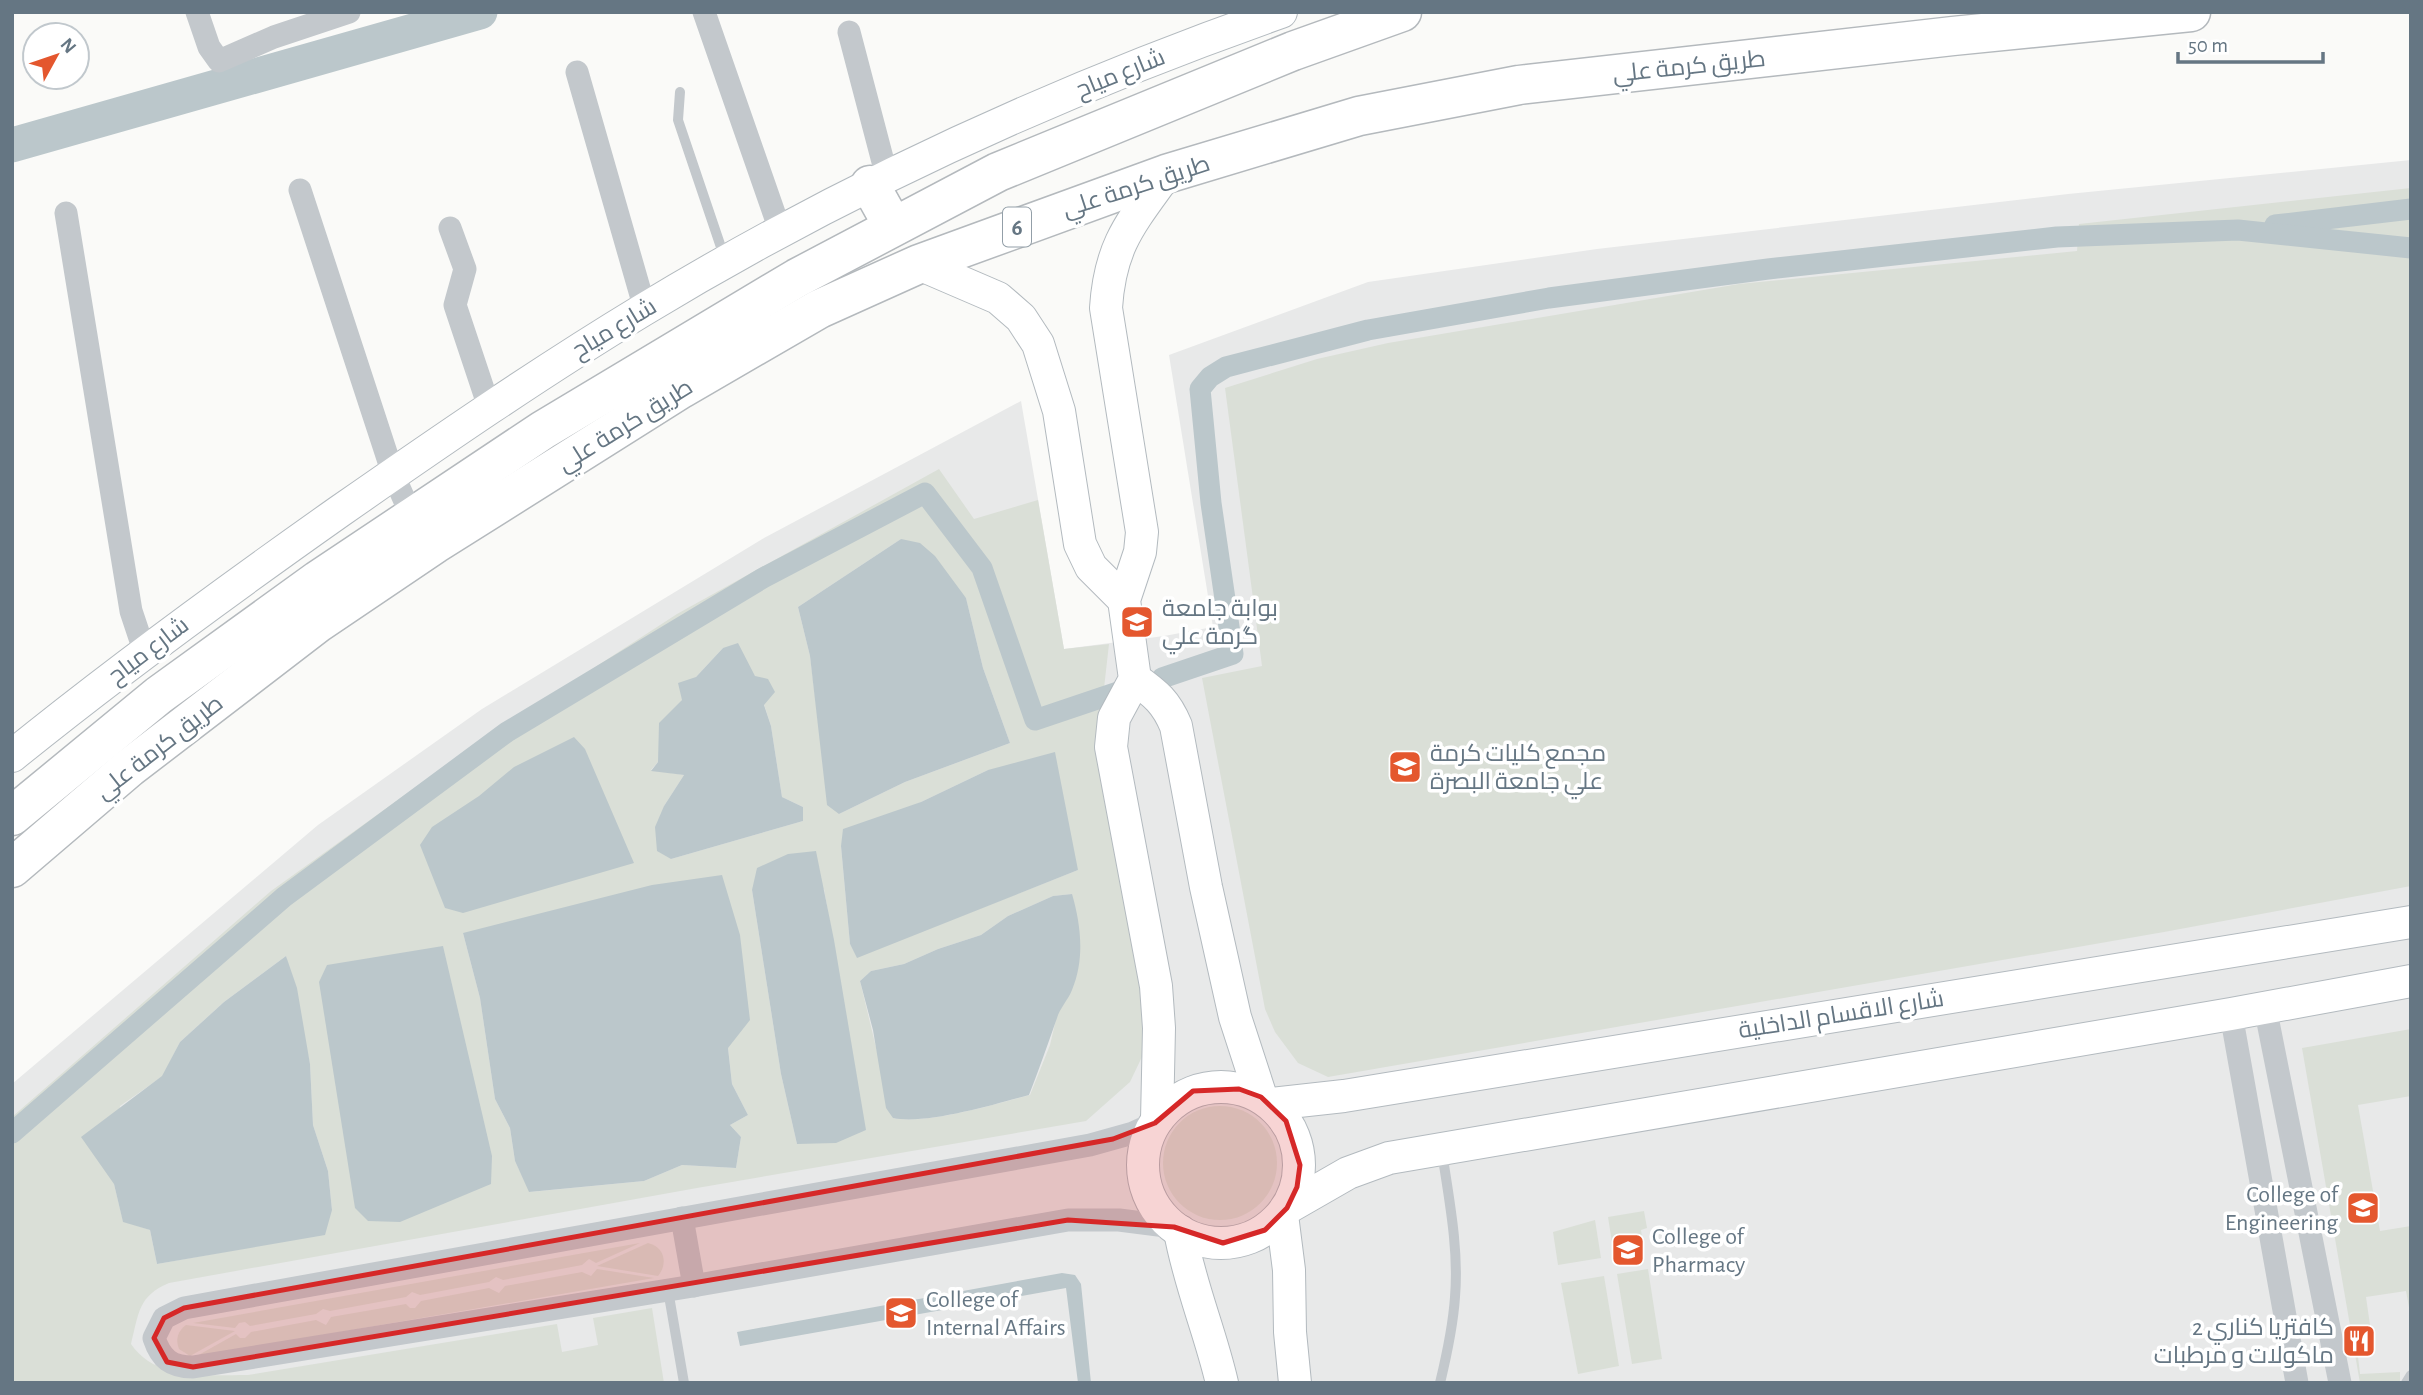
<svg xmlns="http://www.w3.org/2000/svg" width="2423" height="1395" font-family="'Alegreya Sans',Cairo,sans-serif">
<rect width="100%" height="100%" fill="#fafaf8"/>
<polygon fill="#e8e9e9" points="2411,160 2411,1383 12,1383 12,1084 318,825 482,709 764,538 1021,401 1064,649 1164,636 1213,627 1169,355 1368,282 1597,249 2068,194"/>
<g fill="#dadfd7" fill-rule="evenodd">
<polygon points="2411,188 2411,886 2164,932 1328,1077 1298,1063 1275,1032 1265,1009 1202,678 1262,666 1225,388 1317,359 1388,343 1739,284 2077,251 2079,224"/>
<path d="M939,469L974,519L1038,500L1064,649L1109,644L1102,706L1114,822L1150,1040L1130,1082L1086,1121L697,1188L169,1283C138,1296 139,1313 131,1344C156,1381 208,1375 248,1375L557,1324L562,1352L598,1345L593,1318L652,1308L664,1383H12V1117L271,891L466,751L677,614ZM901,539L966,598L983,668L1010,743L905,782L839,814L818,720L810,656L798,607ZM723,648L755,676L771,726L782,797L803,807V821L671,859L664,806L684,775L651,770L658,762L682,700L696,677ZM988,770L1078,870L857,957L850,944L841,846L921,802ZM824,889L865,1130L797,1144L781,1074L752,890ZM1072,894V989L1057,1015L1050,1045L1030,1095C995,1104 926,1125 893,1118L860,981L871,971L904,964L938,949L981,935L1008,916L1053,896ZM463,933L728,1048L732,1084L748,1115L730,1125L741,1137L736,1168L682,1165L644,1181L530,1192L515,1161L510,1128L495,1099L480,998ZM286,956L310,1064L313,1125L328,1171L332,1210L224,1252L157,1264L150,1230L123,1221L114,1184L120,1106L163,1076L180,1042L224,1002Z"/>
<polygon points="2411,1029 2411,1096 2358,1105 2380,1231 2411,1226 2411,1318 2406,1291 2366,1297 2373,1346 2357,1348 2360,1374 2400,1372 2400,1383 2360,1383 2302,1048"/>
<circle cx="1220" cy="1163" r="57"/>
<polygon points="1644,1211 1647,1228 1641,1230 1644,1250 1614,1255 1608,1217"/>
<polygon points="1595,1220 1601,1258 1558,1265 1553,1232"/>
<polygon points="640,1243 596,1263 589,1259 582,1265 503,1280 496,1277 489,1282 420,1295 412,1292 406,1297 330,1311 323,1309 316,1314 250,1326 245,1322 239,1323 235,1328 193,1323"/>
<path d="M648,1243C665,1247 668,1264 658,1276L597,1266Z"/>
<polygon points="597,1269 654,1278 195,1357 236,1334 240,1338 245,1338 251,1332 316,1320 326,1325 331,1317 406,1304 410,1308 415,1308 421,1301 489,1288 499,1293 505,1286 582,1272 591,1276"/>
<polygon points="1648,1269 1662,1359 1632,1364 1617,1274"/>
<polygon points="1604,1276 1619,1366 1578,1374 1561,1283"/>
<path d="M186,1325L235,1331L190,1356L179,1349C175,1339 178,1331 186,1325Z"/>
</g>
<g fill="#bbc7cb">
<polygon points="901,539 920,543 935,556 966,598 983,668 1010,743 905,782 839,814 827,805 810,656 798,607"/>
<polygon points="738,643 755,676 768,679 775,692 764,705 771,726 782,797 803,807 803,821 671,859 657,851 655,827 664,806 684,775 651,771 658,762 659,723 682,700 678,683 696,677 723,648"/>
<polygon points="574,737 585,749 634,863 463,913 445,908 420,845 432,827 479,796 514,767"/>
<polygon points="1055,752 1078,870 857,958 850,944 841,846 843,829 921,802 988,770"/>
<polygon points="816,851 834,940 866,1130 836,1143 797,1144 781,1074 752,890 757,868 788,854"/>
<polygon points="722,875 740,935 750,1020 728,1048 732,1084 748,1115 730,1125 741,1137 736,1168 682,1165 644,1181 529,1192 515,1161 510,1128 495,1099 480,998 463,933 652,885"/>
<path d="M1072,894C1081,925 1085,959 1072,990C1068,1000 1060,1008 1057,1018C1048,1044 1039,1069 1029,1095C995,1104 926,1125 893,1118L886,1108L873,1030L860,981L871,971L904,964L938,949L981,935L1008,916L1053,896Z"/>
<polygon points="443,946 492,1156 491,1184 400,1222 368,1221 355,1208 319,982 327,965"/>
<polygon points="286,956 297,988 310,1064 313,1125 328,1171 332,1210 325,1235 157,1264 150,1230 123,1222 114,1184 81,1137 162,1076 180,1042 224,1002"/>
<polygon points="1062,1273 1075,1275 1081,1284 1091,1383 1078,1383 1066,1288 740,1346 737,1332"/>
</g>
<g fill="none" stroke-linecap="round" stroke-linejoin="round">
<g stroke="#bbc7cb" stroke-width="21">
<polyline points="2275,225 2411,209"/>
<polyline points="1162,678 1233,654 1211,503 1200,389 1210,377 1226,367 1368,330 1549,298 1768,269 2057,237 2238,230 2411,248"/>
<polyline points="12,1133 284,897 507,732 763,578 925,493 982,568 1035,720 1124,690"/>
</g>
<polyline stroke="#bbc7cb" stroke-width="35" points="12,145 480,12"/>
<defs>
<g id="secondary">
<polyline points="919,264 998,298 1021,318 1038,344 1059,411 1080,544 1091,567 1124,600"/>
<path d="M1135,679C1156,694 1166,702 1176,726L1206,887L1235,1017L1261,1097"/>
<path d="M12,756C118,670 228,590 340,511C439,442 539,373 643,310C844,188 1059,90 1281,12"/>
<circle cx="1221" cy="1165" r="78"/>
<polyline points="1271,1104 1344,1096 2411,922"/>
<path d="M1157,1120L1159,1028L1156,986L1111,747L1114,718L1135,679L1124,600L1140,552L1142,532L1106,308C1110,245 1131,223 1166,174"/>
<polyline points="1287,1208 1348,1173 1389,1158 2231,1014 2411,981"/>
<polyline points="1282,1215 1289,1270 1290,1332 1295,1383"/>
<path d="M1180,1231C1189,1283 1210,1331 1222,1383"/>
</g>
<g id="highway">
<polyline points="870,185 893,226"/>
<polyline points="12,816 159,695 318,580 543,430 797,278 998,172 1293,51 1402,12"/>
<polyline points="12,868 129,768 318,623 435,544 681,389 819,309 919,264 1166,174 1359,116 1519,85 1953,36 2191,12"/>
</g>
</defs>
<use href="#secondary" stroke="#b3babf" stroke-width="34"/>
<use href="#highway" stroke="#b4b9bd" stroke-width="41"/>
<g stroke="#c3c8cc" stroke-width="10">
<polyline points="680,92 678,120 725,259"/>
<polyline points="668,1290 684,1383"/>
<path d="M1440,1383C1447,1354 1453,1327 1455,1297C1459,1249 1449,1199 1442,1152"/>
<polyline points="2406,1383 2411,1375"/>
</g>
<g stroke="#c3c8cc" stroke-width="23">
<polyline points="197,12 209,47 219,61 274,37 349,12"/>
<polyline points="704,12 781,233"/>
<polyline points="849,32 887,177"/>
<polyline points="577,72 645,309"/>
<polyline points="300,190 393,474 412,517"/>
<polyline points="66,213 131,611 145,653"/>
<polyline points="450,228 465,269 455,305 489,407"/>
<polyline points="2265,1007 2340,1383"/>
<polyline points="2231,1014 2297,1383"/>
<path d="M1155,1123L1133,1133L1090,1145L184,1308L164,1318L154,1338C161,1359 171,1367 193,1367L687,1287L1068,1220H1119L1174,1227"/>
<polyline points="682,1218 694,1286"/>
</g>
<use href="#secondary" stroke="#fff" stroke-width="32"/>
<use href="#highway" stroke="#fff" stroke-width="38"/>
</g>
<path fill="#d62828" fill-opacity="0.2" stroke="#d62828" stroke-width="5" stroke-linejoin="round" d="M1239,1089L1261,1097L1286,1121L1300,1165L1297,1187L1287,1208L1265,1230L1223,1243L1174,1227L1068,1220L193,1367L167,1362L154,1338L164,1318L184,1308L1113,1139L1155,1123L1193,1091Z"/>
<defs>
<symbol id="university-square" viewBox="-11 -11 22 22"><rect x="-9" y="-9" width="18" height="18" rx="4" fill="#e4572e" stroke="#fff"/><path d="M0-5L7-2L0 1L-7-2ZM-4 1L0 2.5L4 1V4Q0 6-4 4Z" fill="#fff"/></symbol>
<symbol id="restaurant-square" viewBox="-11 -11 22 22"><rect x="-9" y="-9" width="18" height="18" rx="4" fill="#e4572e" stroke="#fff"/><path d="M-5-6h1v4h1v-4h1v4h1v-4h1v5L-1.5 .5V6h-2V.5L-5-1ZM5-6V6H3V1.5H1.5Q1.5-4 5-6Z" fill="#fff"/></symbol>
</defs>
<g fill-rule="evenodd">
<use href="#university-square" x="1118" y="603" width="38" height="38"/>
<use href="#university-square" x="1386" y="748" width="38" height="38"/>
<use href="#university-square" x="2344" y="1189" width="38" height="38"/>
<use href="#university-square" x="1609" y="1231" width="38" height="38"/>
<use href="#university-square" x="882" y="1294" width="38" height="38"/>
<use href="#restaurant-square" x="2340" y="1322" width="38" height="38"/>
</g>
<g text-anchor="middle" stroke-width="7" stroke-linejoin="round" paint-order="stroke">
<rect fill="#fff" stroke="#939fa8" stroke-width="2" x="1003" y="207.5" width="28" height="39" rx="5"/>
<g font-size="23" font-weight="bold" fill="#657683">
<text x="1017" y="235">6</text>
</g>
<g font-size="24" fill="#657683" stroke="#fff">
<text transform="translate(1689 66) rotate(-6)" y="8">طريق كرمة علي</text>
<text transform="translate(1120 73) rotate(-22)" y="8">شارع مياح</text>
<text transform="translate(1136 186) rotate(-18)" y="8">طريق كرمة علي</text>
<text transform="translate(614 328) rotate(-31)" y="8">شارع مياح</text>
<text transform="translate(625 425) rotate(-32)" y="8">طريق كرمة علي</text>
<text transform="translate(148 650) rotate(-37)" y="8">شارع مياح</text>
<text transform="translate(159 747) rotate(-38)" y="8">طريق كرمة علي</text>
<text transform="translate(1841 1014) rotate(-9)" y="8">شارع الاقسام الداخلية</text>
</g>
<g font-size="24" fill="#657683" stroke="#fff" text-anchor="start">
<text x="1162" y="616">بوابة جامعة<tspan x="1162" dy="28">گرمة علي</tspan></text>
<text x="1430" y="761">مجمع كليات كرمة<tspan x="1430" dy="28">علي جامعة البصرة</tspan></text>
<text x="2338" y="1202" text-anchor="end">College of<tspan x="2338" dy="28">Engineering</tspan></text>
<text x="1652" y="1244">College of<tspan x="1652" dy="28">Pharmacy</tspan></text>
<text x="926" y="1307">College of<tspan x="926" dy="28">Internal Affairs</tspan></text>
<text x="2334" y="1335" text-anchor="end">كافتريا كناري 2<tspan x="2334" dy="28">ماكولات و مرطبات</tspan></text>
</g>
</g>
<rect width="2423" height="1395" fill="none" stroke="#657683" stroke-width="28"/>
<g transform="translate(56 56) rotate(50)"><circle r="33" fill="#ffffff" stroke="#c1c8cd" stroke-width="2"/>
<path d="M0-5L12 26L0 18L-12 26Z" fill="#e4572e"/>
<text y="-10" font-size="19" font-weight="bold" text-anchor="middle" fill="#657683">N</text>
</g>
<path d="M2178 52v10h145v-10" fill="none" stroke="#657683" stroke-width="3.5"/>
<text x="2188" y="52" font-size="21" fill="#657683" stroke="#ffffff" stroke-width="5" paint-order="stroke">50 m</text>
</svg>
